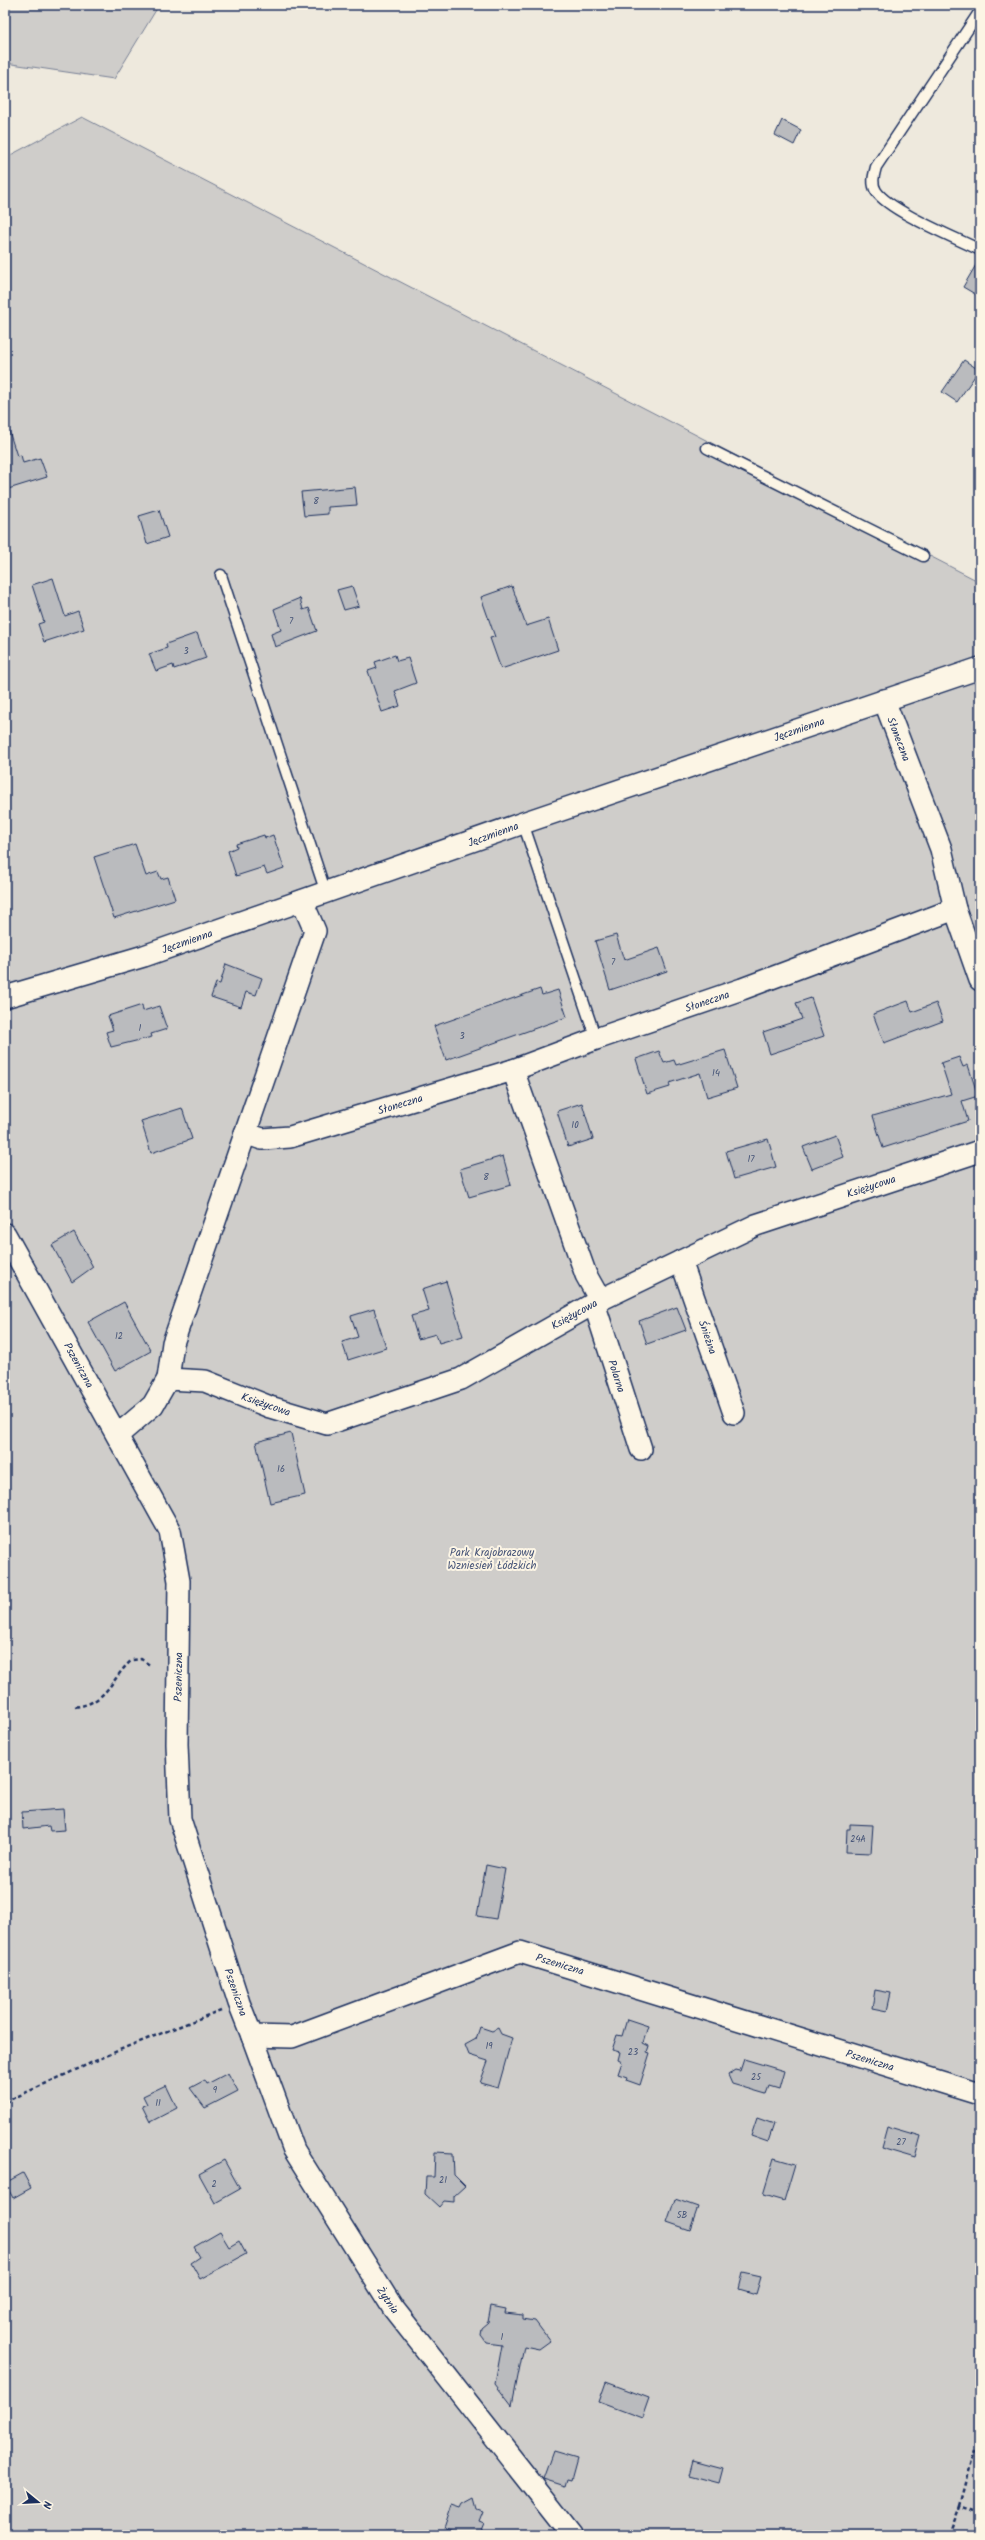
<svg xmlns="http://www.w3.org/2000/svg" width="985" height="2540" font-family="Kalam,sans-serif">
<rect width="100%" height="100%" fill="#eee9dd"/>
<filter id="ink" filterUnits="userSpaceOnUse"><feTurbulence type="fractalNoise" baseFrequency=".025" numOctaves="2"/><feDisplacementMap in="SourceGraphic" scale="8" xChannelSelector="R" yChannelSelector="G"/><feConvolveMatrix kernelMatrix="1 2 1 2 8 2 1 2 1" color-interpolation-filters="sRGB"/></filter>
<g filter="url(#ink)">
<g fill="#cfcdca" stroke="#757e94">
<polygon points="5,5 159,5 114,79 5,63"/>
<polygon points="82,117 980,582 980,2535 5,2535 5,158"/>
</g>
<g fill="#babbbe" stroke="#1b2f5e">
<polygon points="782,120 801,130 794,145 775,135"/>
<polygon points="980,258 980,297 963,287"/>
<polygon points="964,360 979,370 957,402 942,392"/>
<polygon points="5,428 8,428 17,456 21,455 23,463 40,458 47,477 5,490"/>
<polygon points="355,487 357,505 328,507 328,514 304,516 301,492"/>
<polygon points="159,510 168,537 147,544 139,516"/>
<polygon points="53,578 65,616 78,611 84,629 44,642 38,624 44,622 32,585"/>
<polygon points="352,586 359,606 344,610 337,590"/>
<polygon points="512,586 526,626 548,619 558,650 501,669 490,638 495,637 481,597"/>
<polygon points="300,598 303,610 309,608 317,631 275,647 271,634 281,630 274,609"/>
<polygon points="197,633 206,658 174,669 173,665 156,671 149,654 167,648 166,644"/>
<polygon points="395,655 397,661 408,658 416,683 395,691 400,706 382,712 368,671 377,668 375,662"/>
<polygon points="264,835 265,838 273,835 284,868 267,874 264,867 236,876 228,851 237,847 236,844"/>
<polygon points="135,844 146,876 158,872 161,879 168,877 175,899 114,918 94,857"/>
<polygon points="616,935 624,960 659,948 667,971 610,990 595,941"/>
<polygon points="226,964 262,978 256,995 246,992 241,1007 211,997 216,983 220,984"/>
<polygon points="540,989 542,995 558,990 567,1017 446,1060 434,1026"/>
<polygon points="811,998 824,1036 770,1054 763,1032 802,1019 796,1003"/>
<polygon points="908,1001 912,1012 936,1003 943,1021 884,1043 873,1014"/>
<polygon points="142,1005 143,1011 159,1006 167,1029 151,1034 152,1037 111,1047 106,1032 113,1030 108,1016"/>
<polygon points="725,1050 737,1088 707,1097 700,1073 669,1083 670,1087 647,1094 636,1059 659,1051 664,1063 674,1060 676,1065"/>
<polygon points="959,1057 963,1067 968,1065 978,1096 962,1101 968,1121 883,1148 873,1116 951,1094 941,1063"/>
<polygon points="582,1103 593,1139 568,1147 557,1111"/>
<polygon points="182,1108 192,1139 151,1153 141,1121"/>
<polygon points="835,1135 843,1157 812,1169 803,1147"/>
<polygon points="768,1139 776,1167 734,1179 726,1151"/>
<polygon points="503,1156 511,1185 469,1197 460,1169"/>
<polygon points="74,1232 93,1267 72,1282 52,1245"/>
<polygon points="446,1281 463,1336 439,1343 436,1334 418,1339 411,1316 429,1311 422,1289"/>
<polygon points="124,1302 151,1351 115,1371 88,1322"/>
<polygon points="677,1307 686,1330 647,1344 639,1321"/>
<polygon points="374,1309 386,1348 348,1360 342,1342 358,1337 351,1316"/>
<polygon points="291,1433 305,1495 270,1503 256,1442"/>
<polygon points="63,1809 65,1830 50,1831 49,1826 23,1829 22,1812"/>
<polygon points="850,1824 873,1825 871,1853 846,1852 847,1829 850,1829"/>
<polygon points="486,1865 505,1869 496,1919 477,1916"/>
<polygon points="875,1990 891,1993 887,2011 872,2008"/>
<polygon points="627,2019 648,2026 643,2043 649,2046 647,2052 650,2053 640,2085 626,2080 627,2077 618,2074 622,2062 618,2060 620,2052 612,2050 617,2035 622,2036"/>
<polygon points="480,2027 492,2031 498,2028 501,2034 512,2038 498,2088 480,2083 488,2061 469,2055 465,2045 476,2039"/>
<polygon points="744,2059 784,2071 779,2089 769,2086 766,2094 732,2084 728,2075 736,2070 740,2071"/>
<polygon points="228,2073 238,2091 205,2108 190,2088 205,2080 207,2084"/>
<polygon points="166,2085 177,2108 150,2122 142,2106 147,2104 143,2096"/>
<polygon points="757,2118 774,2124 768,2142 751,2136"/>
<polygon points="887,2126 921,2136 915,2158 881,2148"/>
<polygon points="435,2152 453,2153 454,2175 465,2186 454,2196 454,2202 444,2201 439,2207 425,2194 426,2177 434,2177"/>
<polygon points="774,2158 795,2164 784,2201 763,2195"/>
<polygon points="224,2160 240,2189 215,2203 199,2174"/>
<polygon points="23,2173 31,2188 13,2198 5,2183"/>
<polygon points="675,2199 698,2207 690,2230 667,2222"/>
<polygon points="220,2232 229,2247 239,2241 246,2254 200,2279 191,2263 200,2257 194,2247"/>
<polygon points="743,2273 761,2277 756,2294 739,2289"/>
<polygon points="491,2306 506,2309 505,2313 523,2315 523,2319 535,2321 550,2341 539,2349 524,2346 512,2406 495,2384 502,2345 487,2343 480,2334 481,2328 488,2322"/>
<polygon points="606,2382 649,2398 642,2418 599,2402"/>
<polygon points="553,2451 577,2458 571,2480 567,2479 565,2486 543,2479"/>
<polygon points="693,2460 723,2468 719,2483 689,2475"/>
<polygon points="474,2498 477,2509 483,2511 479,2521 484,2523 479,2535 451,2535 452,2532 444,2529 452,2505 461,2508 463,2504"/>
</g>
<g fill="none" stroke-linecap="round" stroke-linejoin="round">
<defs>
<g id="service">
<path d="M980,11L876,167C874,175 871,183 876,191C889,211 956,238 980,250"/>
<polyline points="707,448 923,556"/>
<polyline points="221,575 326,893"/>
<polyline points="523,823 596,1039"/>
</g>
<g id="minor">
<polyline points="884,700 941,849 955,909 980,980"/>
<polyline points="5,997 144,956 523,823 980,668"/>
<polyline points="513,1070 586,1275 600,1300"/>
<polyline points="245,1133 262,1139 290,1137 513,1070 596,1039 742,989 955,909"/>
<polyline points="5,1234 170,1531 179,1581 177,1744 180,1819 239,2003 252,2036 292,2037 520,1952 980,2094"/>
<polyline points="681,1261 734,1413"/>
<polyline points="594,1303 641,1449"/>
<polyline points="168,1379 173,1343 315,931 302,901"/>
<polyline points="118,1435 153,1405 168,1379 205,1381 270,1407 327,1424 461,1379 600,1300 756,1225 980,1151"/>
<polyline points="252,2036 294,2150 393,2308 572,2535"/>
</g>
</defs>
<use href="#service" stroke="#1b2f5e" stroke-width="13"/>
<use href="#minor" stroke="#1b2f5e" stroke-width="24"/>
<g stroke="#1b2f5e" stroke-width="2.5" stroke-dasharray="4 3" stroke-linecap="butt">
<path d="M75,1707C108,1703 111,1678 132,1660L141,1659L151,1666"/>
<polyline points="5,2102 124,2048 221,2010"/>
<polyline points="960,2506 975,2449"/>
<polyline points="949,2535 960,2506 980,2513"/>
</g>
<use href="#service" stroke="#fcf5e5" stroke-width="10"/>
<use href="#minor" stroke="#fcf5e5" stroke-width="21"/>
</g>
</g>
<g text-anchor="middle" stroke-width="4" stroke-linejoin="round" paint-order="stroke">
<g font-size="9" fill="#435276">
<text x="316" y="504">8</text>
<text x="291" y="624">7</text>
<text x="186" y="654">3</text>
<text x="613" y="965">7</text>
<text x="140" y="1031">1</text>
<text x="462" y="1039">3</text>
<text x="716" y="1076">14</text>
<text x="575" y="1128">10</text>
<text x="751" y="1162">17</text>
<text x="486" y="1180">8</text>
<text x="119" y="1339">12</text>
<text x="281" y="1472">16</text>
<text x="858" y="1842">24A</text>
<text x="489" y="2049">19</text>
<text x="633" y="2055">23</text>
<text x="756" y="2080">25</text>
<text x="215" y="2093">9</text>
<text x="158" y="2106">11</text>
<text x="901" y="2145">27</text>
<text x="443" y="2183">21</text>
<text x="214" y="2187">2</text>
<text x="682" y="2218">5B</text>
<text x="502" y="2340">1</text>
</g>
<g font-size="11" fill="#1b2f5e" stroke="#fcf5e5">
<text transform="translate(799 729) rotate(-19)" y="4">Jęczmienna</text>
<text transform="translate(899 739) rotate(69)" y="4">Słoneczna</text>
<text transform="translate(493 834) rotate(-20)" y="4">Jęczmienna</text>
<text transform="translate(187 941) rotate(-19)" y="4">Jęczmienna</text>
<text transform="translate(707 1001) rotate(-19)" y="4">Słoneczna</text>
<text transform="translate(400 1104) rotate(-17)" y="4">Słoneczna</text>
<text transform="translate(871 1186) rotate(-18)" y="4">Księżycowa</text>
<text transform="translate(574 1314) rotate(-29)" y="4">Księżycowa</text>
<text transform="translate(708 1337) rotate(71)" y="4">Śnieżna</text>
<text transform="translate(79 1365) rotate(61)" y="4">Pszeniczna</text>
<text transform="translate(617 1376) rotate(72)" y="4">Polarna</text>
<text transform="translate(266 1404) rotate(19)" y="4">Księżycowa</text>
<text transform="translate(178 1677) rotate(-89)" y="4">Pszeniczna</text>
<text transform="translate(560 1964) rotate(17)" y="4">Pszeniczna</text>
<text transform="translate(236 1992) rotate(71)" y="4">Pszeniczna</text>
<text transform="translate(870 2060) rotate(17)" y="4">Pszeniczna</text>
<text transform="translate(388 2300) rotate(56)" y="4">Żytnia</text>
</g>
<g font-size="11" fill="#485679" stroke="#fcf5e5">
<text x="492" y="1556">Park Krajobrazowy<tspan x="492" dy="13">Wzniesień Łódzkich</tspan></text>
</g>
</g>
<rect width="985" height="2540" fill="none" stroke="#fcf5e5" stroke-width="20"/>
<rect x="10" y="10" width="965" height="2520" fill="none" stroke="#1b2f5e" stroke-width="1.5" filter="url(#ink)"/>
<g transform="translate(38 2502) rotate(108)" stroke="#fcf5e5" stroke-width="3" paint-order="stroke">
<path d="M0-3L7 15L0 10L-7 15Z" fill="#1b2f5e"/>
<text y="-6" font-size="11" font-weight="bold" text-anchor="middle" fill="#1b2f5e">N</text>
</g>
</svg>
